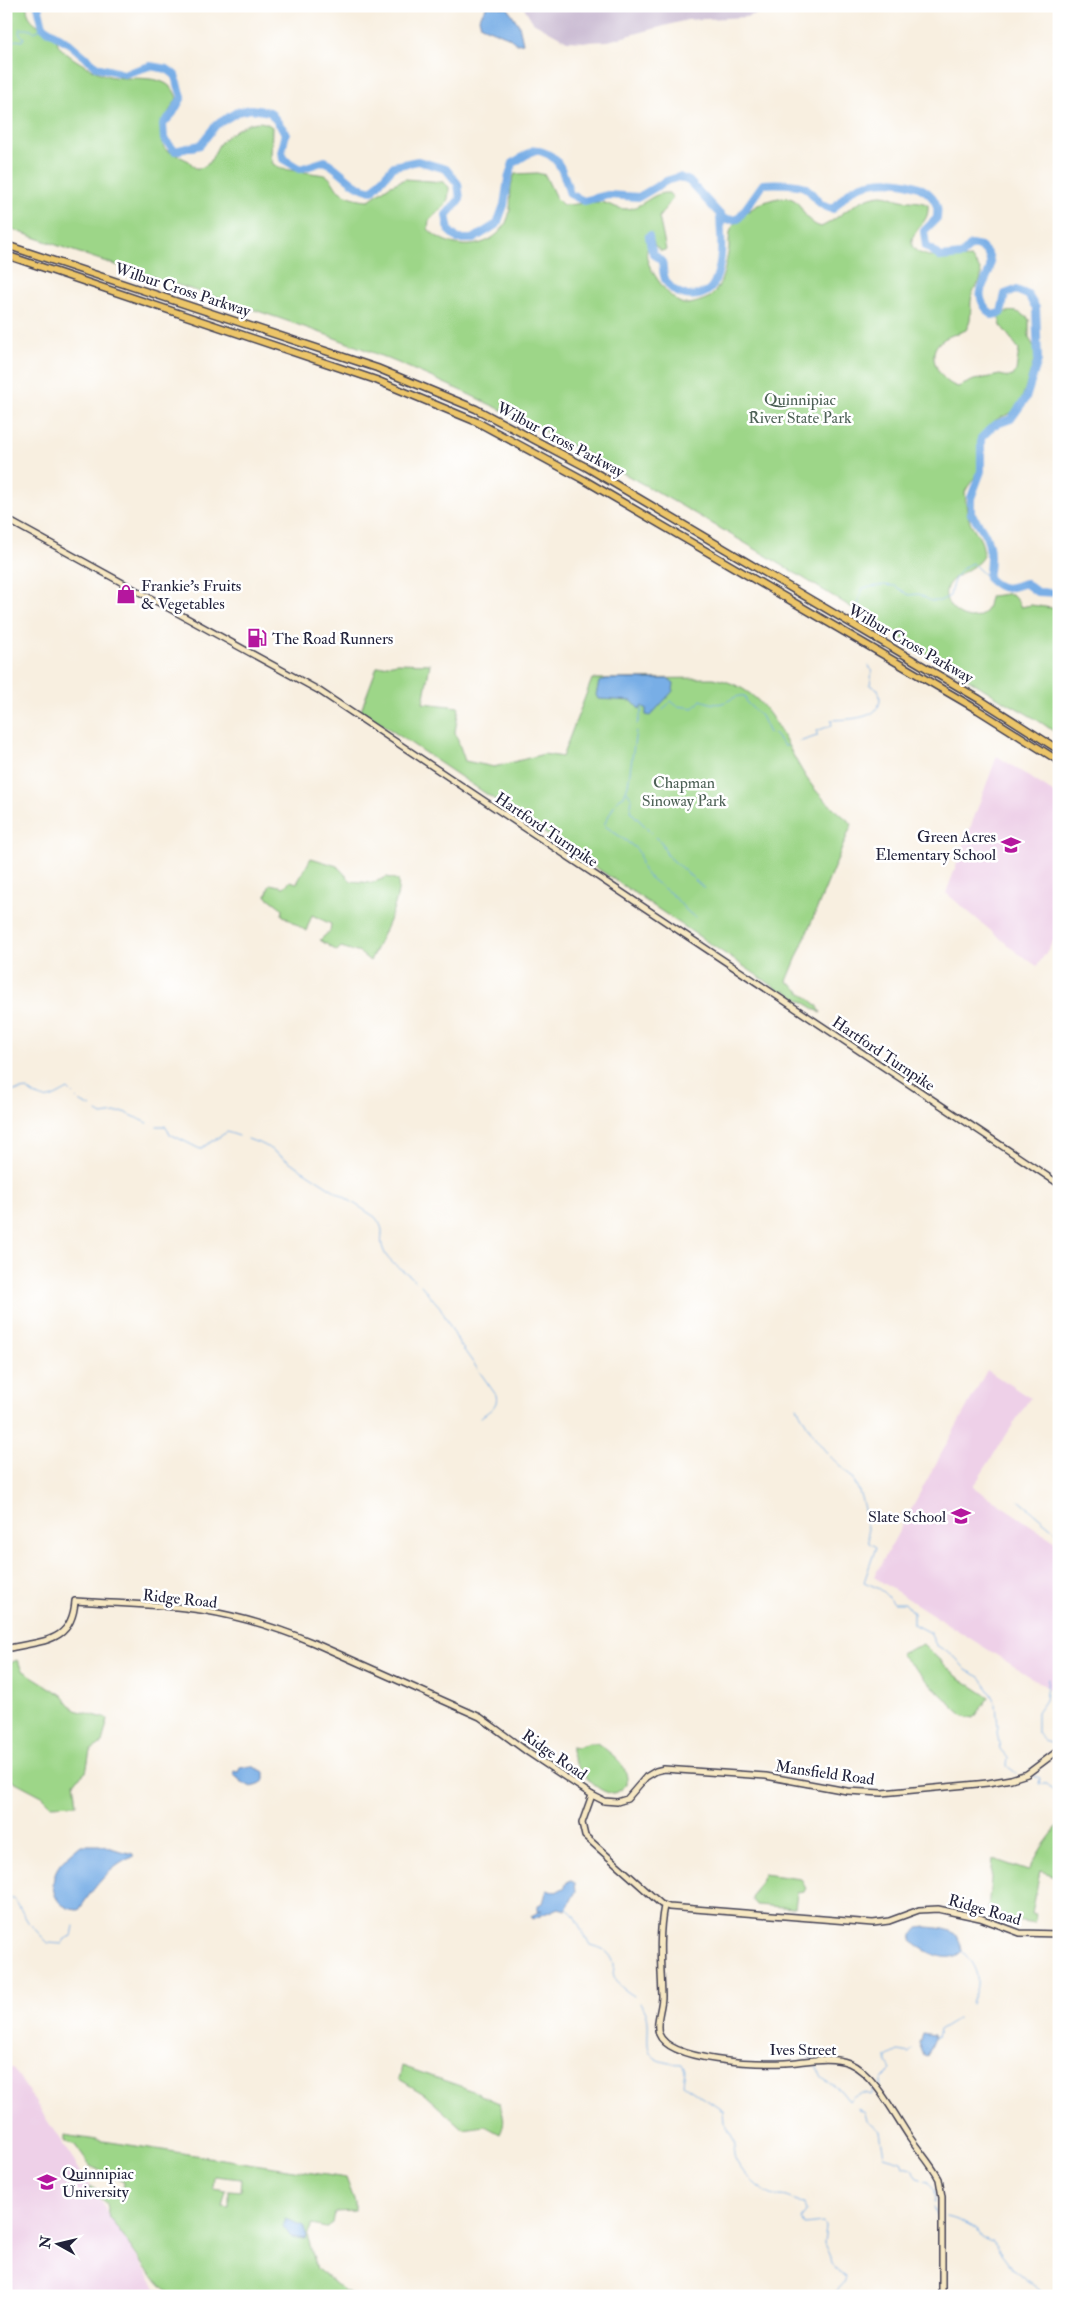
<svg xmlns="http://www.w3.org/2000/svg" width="1065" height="2302" font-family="'IM FELL Double Pica',serif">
<rect width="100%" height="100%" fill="#fff"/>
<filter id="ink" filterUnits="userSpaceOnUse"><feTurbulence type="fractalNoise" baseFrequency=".02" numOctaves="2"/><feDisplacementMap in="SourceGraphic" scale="10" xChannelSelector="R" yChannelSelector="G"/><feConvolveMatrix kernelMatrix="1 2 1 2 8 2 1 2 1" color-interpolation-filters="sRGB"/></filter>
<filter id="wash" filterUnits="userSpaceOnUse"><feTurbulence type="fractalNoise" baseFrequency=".0096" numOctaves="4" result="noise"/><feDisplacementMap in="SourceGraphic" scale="20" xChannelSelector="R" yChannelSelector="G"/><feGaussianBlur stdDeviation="1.12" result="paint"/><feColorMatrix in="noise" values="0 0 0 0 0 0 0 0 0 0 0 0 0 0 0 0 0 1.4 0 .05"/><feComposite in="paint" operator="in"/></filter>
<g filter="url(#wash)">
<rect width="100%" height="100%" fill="#f8efe0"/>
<g fill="#eed0e8">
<polygon points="997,756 1059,796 1059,933 1037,966 1015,951 946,893"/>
<polygon points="987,1370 1030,1398 973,1487 1059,1544 1059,1695 874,1577"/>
<polygon points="6,2068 13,2068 162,2296 6,2296"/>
</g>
<polygon fill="#ccbed4" points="523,6 782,6 746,17 687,20 608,41 586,42 567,41 533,22"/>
<g fill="#9dd688" stroke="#607c62" fill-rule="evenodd">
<path d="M6,6H27C26,22 43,28 56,35C57,38 57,43 59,46C66,56 96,73 109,76C130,82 169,70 177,98C168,115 152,132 166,150L189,161L195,168C212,170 213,151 221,142C233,130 257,114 272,127L271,157L273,164L283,169L325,175C332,178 333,184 338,190C345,196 360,200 369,200L389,186L405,179L443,182L449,187C449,209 442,206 429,221L428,229C449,251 490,252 506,223C515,204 506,191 515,174L537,173L545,175L556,198L563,205C575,205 586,202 598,202C607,202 616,209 625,209C641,210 652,191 669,193L673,198L659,217L666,250L661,251L655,246L653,240H651C647,247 645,254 648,262C652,273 671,302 684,304C691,305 704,300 710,297C723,287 726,263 729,248C729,242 729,234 731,229C737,218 755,205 767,201C809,187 794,219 821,227C841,218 858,196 882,195C889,195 895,199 901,200C911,202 919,200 928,205C929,219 923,221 916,232C895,261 957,259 971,258C975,263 981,268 981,275C982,282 975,286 973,292C968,305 974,318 966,330C957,334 945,336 938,344C926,358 942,383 958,387L974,380L1000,375L1008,377L1013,376L1016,371L1019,349L1001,326L999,318L1002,313C1014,310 1019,311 1029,319V338L1037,352L1019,408C1011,415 1000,416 992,423C972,443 987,453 977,473C974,480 968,485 965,492C966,501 966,511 969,519C973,531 985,540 983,554C982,567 953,573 947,587C939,606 969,628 984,613C989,608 988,601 991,596C1013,594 1011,589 1021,607L1031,605L1059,609V736C1039,718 1012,707 989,692C946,665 902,638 859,612C701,515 541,420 369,351C250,304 126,272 6,227Z"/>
<path d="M397,663L430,664L423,703L459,707L455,732L465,761L494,767L544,754L562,757L592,679L713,678C776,690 780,744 813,787C824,801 839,812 852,824L787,981L817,1005L821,1013L784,990L782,992L361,710L377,667Z"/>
<path d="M311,858L337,866L351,881L372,883L387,877L398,880C402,900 379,942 370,961L360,953L341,947L337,951L320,940L330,931L331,924L312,915L306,931L282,915L283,909L266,896L270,884L284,887L290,881L297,883Z"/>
<polygon points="923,1644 955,1675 989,1697 974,1718 964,1716 956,1709 900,1654"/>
<polygon points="17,1660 22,1670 62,1695 75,1710 108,1719 102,1743 90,1751 86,1772 74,1782 77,1804 51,1805 42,1796 6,1777 6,1665"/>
<path d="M589,1743H597C612,1754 629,1765 627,1784C623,1788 619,1792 613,1793C597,1795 568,1761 571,1746L578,1747Z"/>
<polygon points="1057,1827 1059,1827 1059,1877 1040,1871 1032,1914 1036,1915 1034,1924 1016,1921 988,1909 993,1859 1028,1871 1042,1847"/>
<path d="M763,1874L801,1879L806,1889L804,1891L797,1892L795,1908L756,1905L752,1900C753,1891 760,1884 763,1874Z"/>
<path d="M402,2066L463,2087L499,2103C504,2116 506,2122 500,2134L485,2126L463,2129L424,2094L399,2079Z"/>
<path d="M64,2135L346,2178L355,2202V2211L335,2212L333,2223L326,2228L312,2225L307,2235L317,2269L345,2291L356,2296H171L149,2273L110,2218L107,2205L89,2191L91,2187L122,2199L124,2182L90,2166L75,2145L64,2141ZM214,2176L241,2179L240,2191L229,2190V2207L222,2206L226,2190L213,2188Z"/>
</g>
<g fill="#78aee6" stroke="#4d6890">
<polygon points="485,6 508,8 519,25 523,43 517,44 508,37 481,26 479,18 486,8"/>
<polygon points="606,679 669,679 674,683 673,691 650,716 646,715 646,708 642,706 640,710 632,701 598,699 596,695 599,682"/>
<polygon points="251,1766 265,1772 265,1780 258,1785 251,1787 242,1782 233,1774 234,1771 238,1772 240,1768"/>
<path d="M81,1845H99L133,1854V1857C109,1866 93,1889 79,1910C57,1910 48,1890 56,1871C60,1861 74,1851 81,1845Z"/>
<polygon points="571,1881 575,1883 576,1891 566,1910 558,1908 533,1919 531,1916 542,1910 538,1911 538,1905 543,1903 547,1889 556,1892 565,1887 567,1882"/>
<path d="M927,1927C946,1929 959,1928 962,1951C948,1966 924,1951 911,1941L912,1935L918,1928Z"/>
<polygon points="922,2033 934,2035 935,2038 927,2057 924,2056 919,2043"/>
<polygon points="285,2219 303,2226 306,2234 305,2239 291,2237 283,2226"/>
</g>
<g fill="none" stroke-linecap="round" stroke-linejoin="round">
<g stroke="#78aee6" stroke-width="1">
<polyline points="6,47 16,40 22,41 24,38 19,33 20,29 31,29 35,32 43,27"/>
<path d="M869,629L867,622L864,619L860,621L858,619L859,598L863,588L884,585L895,586L909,595L918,594L931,601H940L950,596C952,582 957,569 972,563L988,578"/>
<path d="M663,710L671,701L677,706L694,708L701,700C727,711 729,694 745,696L747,703L761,716L769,733L774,734L784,746H787"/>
<polyline points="637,724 644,705"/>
<path d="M636,731L628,785L624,796L617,800L604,825C614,833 625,839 635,848C642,853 639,863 643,870C649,879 661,886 670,893C679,900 684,911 695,917"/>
<path d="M799,742L817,736V731L832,725L831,720C851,719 889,720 878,689L870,685L872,672L869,666"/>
<polyline points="627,791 632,799 630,811 662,843 667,855 705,889"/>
<path d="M6,1092L27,1089C44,1104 50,1099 68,1089L81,1102L91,1107"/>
<polyline points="97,1112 102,1115 124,1112 148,1123"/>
<polyline points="157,1126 165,1126 170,1134 200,1149 227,1132 239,1136"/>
<path d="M248,1139L264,1145L375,1217C388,1233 378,1234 383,1249C388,1265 406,1270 416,1281"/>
<path d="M421,1285L440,1307L459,1343L496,1395C499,1406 489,1411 481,1417"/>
<path d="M797,1407C806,1424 816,1441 829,1455C838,1465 848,1471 855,1483C865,1501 866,1524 869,1543L876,1547L864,1582L880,1589L894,1603H905L913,1613V1624L930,1633L936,1645L955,1657L966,1670L980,1677L986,1685L996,1704L998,1727L997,1732L1000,1749L1008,1758L1007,1766L1016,1773"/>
<polyline points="1020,1501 1059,1534"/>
<polyline points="1048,1679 1045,1700 1037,1712 1037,1733 1044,1741 1057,1745"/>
<polyline points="1034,1776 1040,1778 1039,1784 1047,1784 1059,1795"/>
<polyline points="6,1898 14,1898 28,1922 48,1943 62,1944 65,1939 72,1936 74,1926"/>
<path d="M567,1909L573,1914L590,1945C601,1947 611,1952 614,1964C615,1968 612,1972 614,1976C617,1985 626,1991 634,1996"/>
<path d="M962,1951C970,1959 979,1972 977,1984C977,1991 972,1998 971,2004"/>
<path d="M640,2003C663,2028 624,2062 682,2064L685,2069L683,2084L723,2111L724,2122L736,2144C735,2148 733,2151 734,2155C737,2169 761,2192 774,2196C778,2197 782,2195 786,2197C793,2199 796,2203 804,2204L806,2211L801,2219L804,2225L823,2223L826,2226L824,2244C838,2260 823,2264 846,2277L844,2283L832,2296"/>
<polyline points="935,2038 937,2038 939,2030 957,2019"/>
<polyline points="802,2050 807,2057 815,2058"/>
<path d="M816,2065L822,2078L840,2090L849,2101C855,2093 863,2091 871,2095L874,2090"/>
<polyline points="881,2087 881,2080 891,2070 887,2063 887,2057 898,2051 909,2053 912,2050"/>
<polyline points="858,2109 865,2113 867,2121 880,2131 884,2156 901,2161 903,2167 911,2169 918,2178 929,2181 934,2190 935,2202"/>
<polyline points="934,2207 938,2217"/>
<polyline points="946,2217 958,2220 977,2230 982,2237 992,2241 1014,2270 1047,2296"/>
</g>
<g stroke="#78aee6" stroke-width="8">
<path d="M38,6L43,27L70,44L97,67L124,74L150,66L167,69L175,75L182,97L173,113L163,124L164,139L175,151L200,145L216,125L237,112L251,109L270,112L286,133L282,150L283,159L300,169L325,161C344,172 351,187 372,191L394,166L418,161L446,169L458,184L460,199L446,215L449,231L458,239H473L497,224L504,205L508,179L513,163L534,150C560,153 563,172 570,194L584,201L608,195L639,197L666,181L679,177L689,181L725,220L738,219L763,184C773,183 798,183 806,188C819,198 814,204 833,209C839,203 845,195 852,190C872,176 930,177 937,207C938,210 937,215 937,218L924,231L926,246L940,257L962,255L971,245L981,247C983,249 988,253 989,256C997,280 964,289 992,315L1001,313L1005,294L1016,290L1028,295L1036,308L1038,360L1026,398L1011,419L994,425L981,438V471L971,498V514C990,536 993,549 988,578C1001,591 1008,589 1025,583L1037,592L1059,593"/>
<path d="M649,236C650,242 650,249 654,254C656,257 660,259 662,262C664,270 662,277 668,284C679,300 708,300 715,281C724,260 721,237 720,215"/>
</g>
</g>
</g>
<g filter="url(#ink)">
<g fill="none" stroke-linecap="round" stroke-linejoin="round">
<defs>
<g id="secondary">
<polyline points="6,519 318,690 1059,1184"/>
<path d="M6,1649C40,1640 72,1645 75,1601C116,1604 159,1604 201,1610C239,1616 278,1628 314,1643L480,1717L529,1753L592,1795L604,1801L617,1802L627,1799L646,1777L656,1771L664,1769L766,1776L847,1791L882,1793L988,1783L1011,1779L1027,1774L1059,1750"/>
<polyline points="592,1795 582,1823 585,1836 661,1904 669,1907 873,1923 889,1921 919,1910 938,1909 980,1918 1020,1933 1059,1934"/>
<path d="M664,1906C658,1935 661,1967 662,1996C662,2009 655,2022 659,2034C670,2062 758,2064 785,2063C805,2062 829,2055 849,2063C875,2074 895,2116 911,2139C920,2152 931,2164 939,2179L942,2197V2296"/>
</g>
<g id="highway">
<polyline points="6,245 377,368 476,409 586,467 979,699 1059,750"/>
<polyline points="6,255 376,380 477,422 586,481 978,710 1059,761"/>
</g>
</defs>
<use href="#secondary" stroke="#424154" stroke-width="8"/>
<use href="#highway" stroke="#424154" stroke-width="9"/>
<use href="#secondary" stroke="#f7e8c3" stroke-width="5"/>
<use href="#highway" stroke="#ecc569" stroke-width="6"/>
</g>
</g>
<defs>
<symbol id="shop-bare" viewBox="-9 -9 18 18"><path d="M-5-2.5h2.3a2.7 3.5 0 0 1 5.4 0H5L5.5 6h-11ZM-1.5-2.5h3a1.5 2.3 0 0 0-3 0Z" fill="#b5179e" stroke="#fff" stroke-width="2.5" paint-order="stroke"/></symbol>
<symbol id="fuel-bare" viewBox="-9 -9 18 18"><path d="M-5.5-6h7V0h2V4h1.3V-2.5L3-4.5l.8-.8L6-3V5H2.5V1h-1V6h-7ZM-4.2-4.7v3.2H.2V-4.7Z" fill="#b5179e" stroke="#fff" stroke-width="2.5" paint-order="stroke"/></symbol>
<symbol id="school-bare" viewBox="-9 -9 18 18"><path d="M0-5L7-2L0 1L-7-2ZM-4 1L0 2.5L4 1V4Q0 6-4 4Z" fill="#b5179e" stroke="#fff" stroke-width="2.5" paint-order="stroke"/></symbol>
<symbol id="university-bare" viewBox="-9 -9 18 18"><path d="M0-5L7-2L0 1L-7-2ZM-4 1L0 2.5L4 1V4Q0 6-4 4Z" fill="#b5179e" stroke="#fff" stroke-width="2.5" paint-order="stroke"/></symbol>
</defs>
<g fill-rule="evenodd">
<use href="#shop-bare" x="112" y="580" width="28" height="28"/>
<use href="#fuel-bare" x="243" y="624" width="28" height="28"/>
<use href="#school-bare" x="997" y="831" width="28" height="28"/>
<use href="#school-bare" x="947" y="1502" width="28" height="28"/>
<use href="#university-bare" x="33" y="2168" width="28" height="28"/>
</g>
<g text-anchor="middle" stroke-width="5" stroke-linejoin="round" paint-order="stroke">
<g font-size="16" fill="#22223b" stroke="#fff">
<text transform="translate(183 289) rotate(18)" y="6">Wilbur Cross Parkway</text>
<text transform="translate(561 439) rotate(28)" y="6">Wilbur Cross Parkway</text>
<text transform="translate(911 643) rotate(30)" y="6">Wilbur Cross Parkway</text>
<text transform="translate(547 829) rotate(34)" y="6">Hartford Turnpike</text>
<text transform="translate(884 1053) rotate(34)" y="6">Hartford Turnpike</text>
<text transform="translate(180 1598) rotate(6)" y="6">Ridge Road</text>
<text transform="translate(555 1754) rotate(35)" y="6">Ridge Road</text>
<text transform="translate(825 1772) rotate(8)" y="6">Mansfield Road</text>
<text transform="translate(985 1909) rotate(16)" y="6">Ridge Road</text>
<text x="803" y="2055">Ives Street</text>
</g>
<g font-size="16" fill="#4d6156" stroke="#fff">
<text x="800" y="405">Quinnipiac<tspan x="800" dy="18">River State Park</tspan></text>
<text x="684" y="788">Chapman<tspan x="684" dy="18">Sinoway Park</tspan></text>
</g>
<g font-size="16" fill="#22223b" stroke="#fff" text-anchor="start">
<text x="141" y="591">Frankie's Fruits<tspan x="141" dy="18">&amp; Vegetables</tspan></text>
<text x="272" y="644">The Road Runners</text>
<text x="996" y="842" text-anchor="end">Green Acres<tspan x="996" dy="18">Elementary School</tspan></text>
<text x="946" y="1522" text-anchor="end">Slate School</text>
<text x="62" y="2179">Quinnipiac<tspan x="62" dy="18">University</tspan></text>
</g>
</g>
<rect width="1065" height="2302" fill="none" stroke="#fff" stroke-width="25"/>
<g transform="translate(58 2244) rotate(278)" stroke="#ffffff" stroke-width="4" paint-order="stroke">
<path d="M0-4L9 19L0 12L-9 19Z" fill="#22223b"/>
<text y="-8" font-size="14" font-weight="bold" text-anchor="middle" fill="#22223b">N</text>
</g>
</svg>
